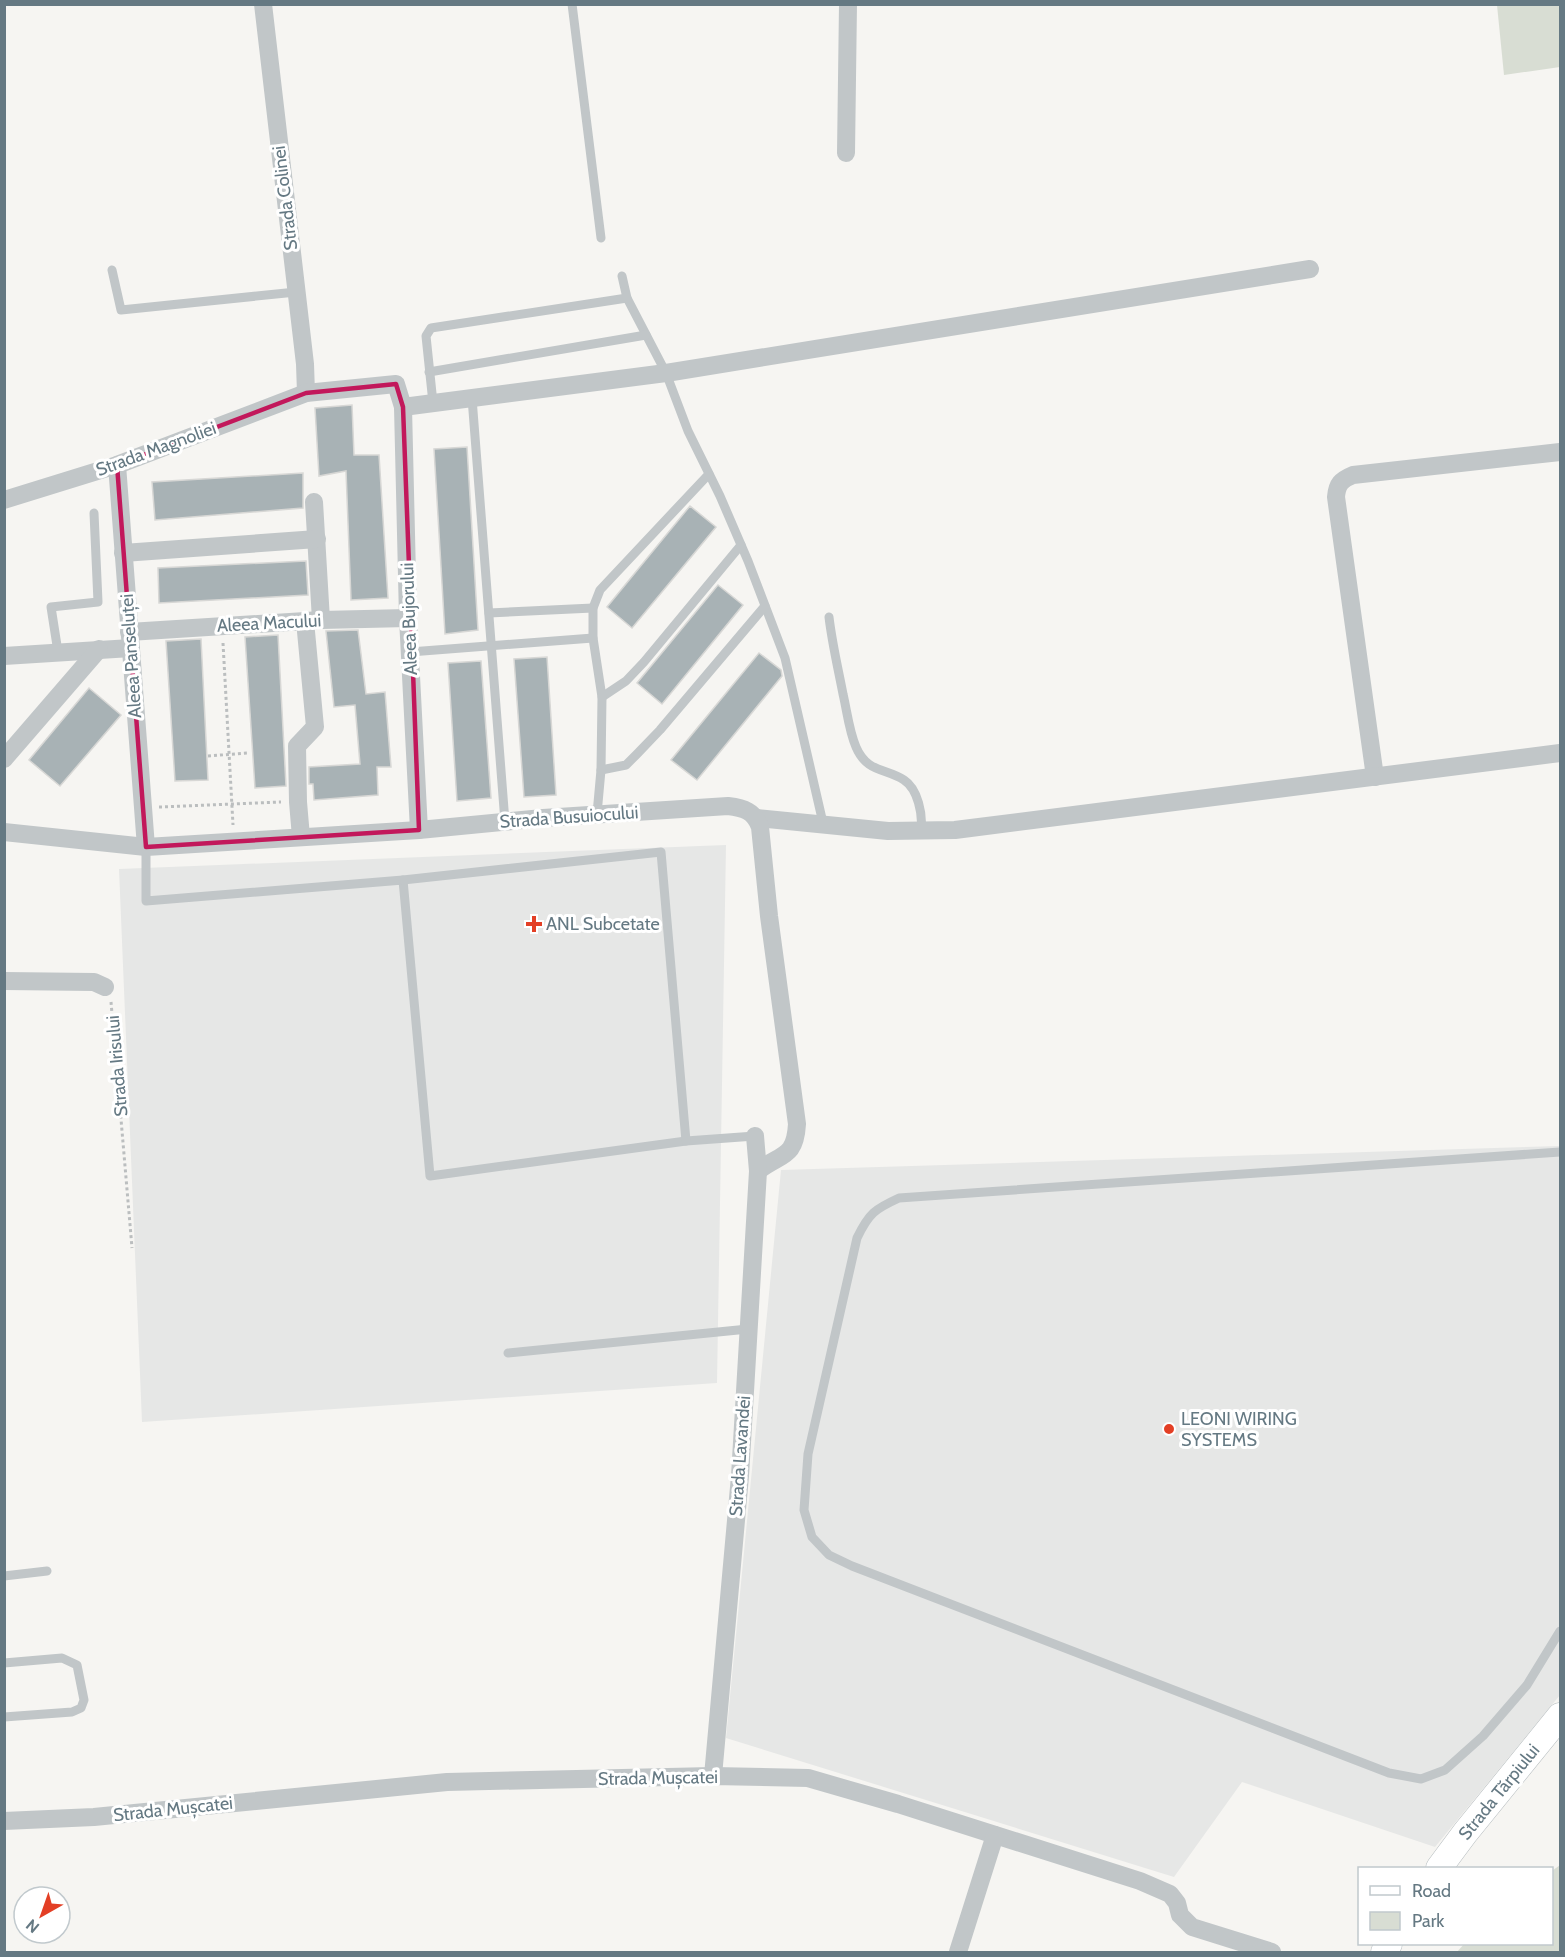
<svg xmlns="http://www.w3.org/2000/svg" width="1565" height="1957" font-family="Cabin,sans-serif">
<rect width="100%" height="100%" fill="#f6f5f2"/>
<g fill="#e6e7e6">
<polygon points="726,845 717,1383 142,1422 119,869"/>
<polygon points="1560,1146 1560,1695 1435,1847 1242,1782 1174,1877 726,1738 781,1170"/>
</g>
<g fill="#d8ddd3">
<polygon points="1497,5 1560,5 1560,67 1504,75"/>
<polygon points="1560,1865 1560,1952 1457,1952 1464,1944 1552,1944 1552,1871"/>
</g>
<g fill="#a8b2b5" stroke="#d7d7d5" stroke-width="1.5">
<polygon points="352,405 354,455 379,455 388,598 351,600 346,471 319,476 315,408"/>
<polygon points="467,447 478,630 445,634 434,449"/>
<polygon points="303,473 303,508 155,520 152,482"/>
<polygon points="690,506 716,527 632,628 607,607"/>
<polygon points="306,561 308,595 159,603 158,568"/>
<polygon points="718,585 743,605 662,704 637,683"/>
<polygon points="358,630 366,694 385,692 391,767 377,767 378,795 314,800 313,784 309,784 309,767 360,764 355,705 334,707 326,631"/>
<polygon points="278,635 286,786 255,788 245,637"/>
<polygon points="201,639 208,780 175,781 166,641"/>
<polygon points="759,653 781,670 782,676 697,780 671,760"/>
<polygon points="547,657 556,795 524,797 514,659"/>
<polygon points="481,661 491,798 457,801 448,663"/>
<polygon points="89,688 121,715 60,786 29,760"/>
</g>
<g fill="none" stroke-linecap="round" stroke-linejoin="round">
<defs>
<g id="secondary">
<polyline points="1439,1868 1465,1833 1560,1716"/>
<polyline points="1384,1952 1389,1944"/>
</g>
</defs>
<use href="#secondary" stroke="#b3babd" stroke-width="27"/>
<g stroke="#bbbebf" stroke-width="3" stroke-dasharray="3 3" stroke-linecap="butt">
<polyline points="223,643 233,825"/>
<polyline points="208,756 248,753"/>
<polyline points="159,807 281,802"/>
<polyline points="111,1002 132,1248"/>
</g>
<g stroke="#c1c6c8" stroke-width="9">
<polyline points="572,4 601,238"/>
<polyline points="112,270 121,310 296,292"/>
<polyline points="622,276 627,298 666,373 688,431 720,496 748,561 785,658 823,823"/>
<polyline points="429,372 646,335"/>
<polyline points="472,398 505,822"/>
<polyline points="433,403 426,336 431,328 627,298"/>
<polyline points="489,613 593,608"/>
<path d="M829,617C832,643 838,668 843,694C847,711 849,731 856,747C867,773 886,768 904,780C918,789 923,815 921,830"/>
<polyline points="58,652 51,607 98,602 94,513"/>
<polyline points="410,652 593,638"/>
<polyline points="602,697 626,681 644,662 741,545"/>
<polyline points="601,770 626,765 637,754 660,730 765,606"/>
<polyline points="597,814 601,770 602,697 593,638 593,608 600,590 709,474"/>
<polyline points="146,847 146,901 403,880 430,1176 686,1141 755,1136"/>
<polyline points="403,880 661,852 686,1141"/>
<path d="M1560,1152L899,1198C875,1209 869,1213 857,1238L808,1454L804,1510L812,1537L829,1555L852,1566L1389,1773L1421,1779L1445,1770L1483,1736L1527,1685L1560,1631"/>
<polyline points="508,1353 748,1329"/>
<polyline points="4,1576 47,1571"/>
<polyline points="4,1663 62,1658 77,1665 84,1700 81,1708 72,1712 4,1717"/>
</g>
<g stroke="#c1c6c8" stroke-width="18">
<polyline points="263,4 305,364 306,393"/>
<polyline points="846,153 848,4"/>
<polyline points="403,407 408,618 419,830"/>
<polyline points="117,465 146,847"/>
<polyline points="4,500 117,465 306,393 396,384 403,407 666,373 1310,269"/>
<polyline points="314,502 321,620"/>
<polyline points="123,553 317,539"/>
<polyline points="129,632 321,620 408,618"/>
<polyline points="4,656 131,648"/>
<polyline points="4,759 99,649"/>
<path d="M1375,777L1336,497C1337,484 1341,480 1353,475L1560,452"/>
<polyline points="757,818 888,831 955,830 1560,753"/>
<path d="M4,832L146,847L419,830L543,818L728,806C744,808 754,811 760,827L769,916L797,1124C795,1159 781,1153 758,1171"/>
<polyline points="301,837 298,802 297,746 315,727 305,621"/>
<polyline points="4,981 94,982 105,987"/>
<polyline points="713,1776 740,1476 758,1171 755,1136"/>
<polyline points="4,1821 94,1817 447,1782 713,1776 808,1778 898,1804 1140,1881 1170,1894 1177,1903 1180,1915 1192,1927 1272,1952"/>
<polyline points="958,1952 995,1835"/>
</g>
<use href="#secondary" stroke="#fff" stroke-width="26"/>
</g>
<path fill="none" stroke="#c2185b" stroke-width="4.5" stroke-linejoin="round" d="M396,384L403,407L419,830L146,847L117,465L306,393Z"/>
<g fill="#e33f25" stroke="#fff" stroke-width="2">
<path d="M531 915h6v6h6v6h-6v6h-6v-6h-6v-6h6z"/>
<circle cx="1169" cy="1429" r="6"/>
</g>
<g text-anchor="middle" stroke-width="6" stroke-linejoin="round" paint-order="stroke">
<g font-size="18" fill="#657983" stroke="#fff">
<text transform="translate(285 198) rotate(-97)" y="6">Strada Colinei</text>
<text transform="translate(156 449) rotate(-20)" y="6">Strada Magnoliei</text>
<text transform="translate(409 619) rotate(-92)" y="6">Aleea Bujorului</text>
<text transform="translate(269 623) rotate(-3)" y="6">Aleea Macului</text>
<text transform="translate(131 656) rotate(-94)" y="6">Aleea Panseluței</text>
<text transform="translate(569 817) rotate(-4)" y="6">Strada Busuiocului</text>
<text transform="translate(117 1066) rotate(-95)" y="6">Strada Irisului</text>
<text transform="translate(740 1456) rotate(-86)" y="6">Strada Lavandei</text>
<text transform="translate(658 1778) rotate(-1)" y="6">Strada Mușcatei</text>
<text transform="translate(1499 1792) rotate(-51)" y="6">Strada Tărpiului</text>
<text transform="translate(173 1809) rotate(-6)" y="6">Strada Mușcatei</text>
</g>
<g font-size="18" fill="#657983" stroke="#fff" text-anchor="start">
<text x="546" y="930">ANL Subcetate</text>
<text x="1181" y="1425">LEONI WIRING<tspan x="1181" dy="21">SYSTEMS</tspan></text>
</g>
</g>
<rect width="1565" height="1957" fill="none" stroke="#657983" stroke-width="12"/>
<rect x="1358" y="1867" width="195" height="78" fill="#ffffff" stroke="#c1c9cd" stroke-width="1.5"/>
<rect x="1370" y="1886" width="30" height="9" fill="#ffffff" stroke="#c1c9cd" stroke-width="1.5"/>
<text x="1412" y="1897" font-size="18" fill="#657983">Road</text>
<rect x="1370" y="1912" width="30" height="18" fill="#d8ddd3" stroke="#c1c9cd" stroke-width="1.5"/>
<text x="1412" y="1927" font-size="18" fill="#657983">Park</text>
<g transform="translate(42 1915) rotate(220)"><circle r="28" fill="#ffffff" stroke="#c1c9cd" stroke-width="1.5"/>
<path d="M0-4.5L10 22L0 15L-10 22Z" fill="#e33f25"/>
<text y="-9" font-size="16" font-weight="bold" text-anchor="middle" fill="#657983">N</text>
</g>
</svg>
